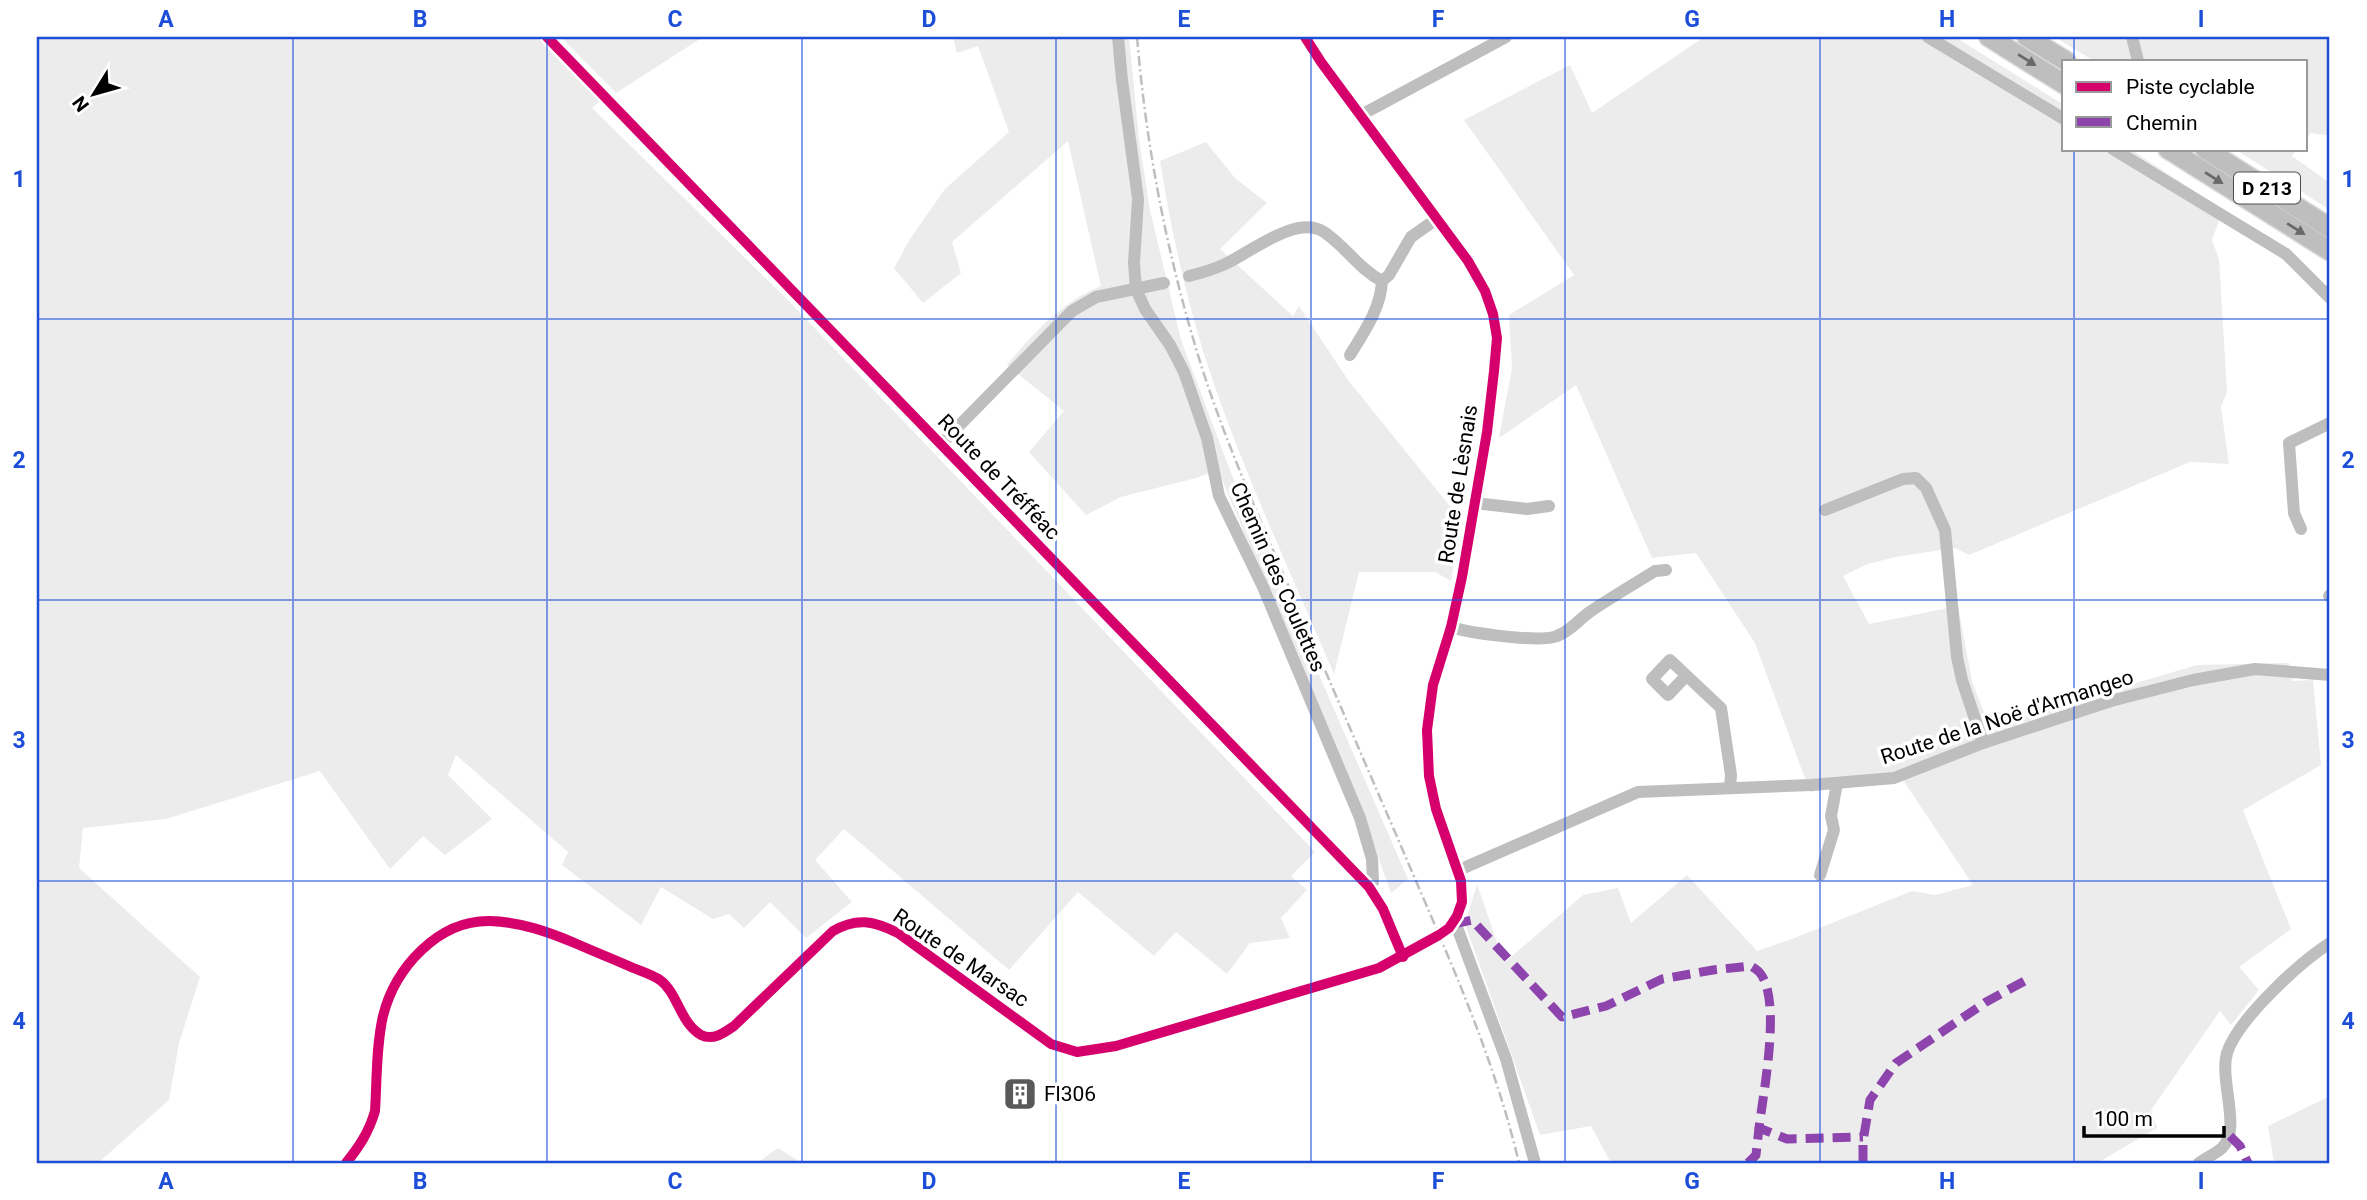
<svg xmlns="http://www.w3.org/2000/svg" width="2367" height="1200" font-family="Roboto,sans-serif">
<rect width="100%" height="100%" fill="#fff"/>
<g fill="#ececec">
<polygon points="37,37 538,37 600,101 592,108 782,294 1315,852 1291,876 1307,890 1281,918 1290,938 1250,943 1227,974 1176,932 1154,956 1078,892 1009,970 844,829 815,860 852,902 806,938 770,902 744,928 729,914 713,919 661,887 641,925 562,865 568,852 456,755 448,775 492,819 445,855 423,836 390,869 320,771 166,819 83,828 79,868 200,977 179,1043 169,1100 98,1163 37,1163"/>
<polygon points="561,37 703,37 616,93"/>
<path d="M953,37H1129L1139,139L1150,210L1181,340L1231,473L1408,879L1391,893L1360,807L1218,470L1196,478L1121,497L1086,515L1029,452L1064,411L1007,365C1033,333 1063,301 1101,286L1068,141L952,242L961,273L923,303L894,268L910,239L945,189L1009,132L978,46L957,53Z"/>
<polygon points="1704,37 1955,37 2064,105 2064,149 2130,149 2223,210 2212,240 2219,259 2227,392 2221,407 2229,464 2190,462 1969,555 1955,548 1895,557 1865,565 1843,576 1869,624 1958,606 1972,681 1989,726 2197,665 2289,663 2293,681 2313,680 2321,765 2243,810 2291,929 2239,967 2259,990 2231,1025 2220,1011 2151,1110 2157,1128 2097,1163 1611,1163 1591,1126 1540,1135 1465,924 1477,884 1504,963 1583,895 1618,888 1631,923 1687,875 1757,951 1792,939 1912,891 1935,895 1973,885 1903,780 1810,792 1755,643 1696,553 1652,558 1576,385 1499,438 1512,368 1509,315 1574,275 1464,120 1570,65 1592,113"/>
<polygon points="2055,37 2330,37 2330,136 2311,133 2306,138 2306,61 2094,61"/>
<path d="M1206,142L1235,178L1267,203L1220,249L1293,316L1299,306L1348,380L1461,520L1451,581L1435,572H1359L1334,674C1293,578 1248,482 1214,384C1189,312 1172,236 1160,161Z"/>
<polygon points="2235,149 2297,149 2292,156 2330,183 2330,210"/>
<polygon points="2330,1096 2330,1163 2274,1163 2268,1126"/>
<polygon points="778,1148 802,1163 757,1163"/>
</g>
<g fill="none" stroke-linecap="round" stroke-linejoin="round">
<defs>
<g id="highway">
<polyline points="1989,37 2064,84"/>
<polyline points="2027,37 2066,61"/>
<polyline points="2168,149 2330,251"/>
<polyline points="2205,149 2330,228"/>
</g>
</defs>
<use href="#highway" stroke="#dbdbdb" stroke-width="22"/>
<g stroke="#bebebe" stroke-width="12">
<polyline points="547,37 1369,887 1383,909 1403,957"/>
<polyline points="1118,37 1122,80 1138,199 1134,263 1136,289 1145,309 1170,345 1184,372 1207,438 1219,496 1263,587 1360,818 1372,859 1373,882 1369,887"/>
<polyline points="1928,37 2064,119"/>
<polyline points="2132,37 2138,61"/>
<polyline points="1361,115 1506,37"/>
<polyline points="2113,149 2286,254 2330,298"/>
<path d="M1189,276C1201,273 1213,270 1225,264C1250,253 1296,214 1324,232C1345,246 1359,269 1382,281L1389,275L1411,237L1438,218"/>
<path d="M1350,355C1364,332 1381,308 1382,281"/>
<polyline points="941,444 1072,311 1096,297 1164,283"/>
<polyline points="1475,503 1527,509 1549,506"/>
<polyline points="1825,510 1903,479 1916,478 1926,488 1945,530 1957,657 1962,680 1983,743"/>
<polyline points="2301,529 2294,513 2289,443 2330,423"/>
<polyline points="2329,596 2330,595"/>
<path d="M1451,627C1470,633 1539,643 1557,636C1571,631 1579,619 1591,611C1612,597 1634,584 1655,571L1666,570"/>
<polyline points="1686,676 1668,695 1652,679 1670,660 1721,708 1731,775 1730,787"/>
<polyline points="1459,870 1638,792 1811,785 1894,778 1983,743 2111,701 2193,680 2255,669 2330,675"/>
<polyline points="1820,875 1834,830 1831,816 1837,783"/>
<polyline points="1453,924 1458,930 1506,1059 1535,1163"/>
<path d="M346,1163C359,1147 369,1132 375,1111C377,1080 376,1047 383,1016C395,968 438,920 490,921C521,922 549,932 577,944C595,952 613,959 631,967C640,971 651,974 660,980C678,993 680,1023 701,1035C713,1041 724,1033 734,1026L833,931C857,917 874,921 898,933L1051,1044L1077,1052L1116,1046L1379,968L1439,935L1449,928L1457,916L1462,902L1461,881L1436,809L1429,776L1427,730L1433,685L1451,627L1462,577L1487,432L1494,371L1497,338L1493,314L1485,291L1468,261L1321,62L1305,37"/>
<path d="M2199,1163C2206,1158 2215,1154 2222,1148C2242,1129 2219,1081 2227,1053C2238,1019 2300,962 2330,943"/>
</g>
<use href="#highway" stroke="#bebebe" stroke-width="19"/>
<path stroke="#bebebe" stroke-width="2.5" stroke-dasharray="10 3.5 2 3.5" stroke-linecap="butt" d="M1137,37C1146,145 1166,250 1198,355C1221,431 1254,505 1285,578C1322,663 1358,747 1395,832C1441,941 1492,1048 1519,1163"/>
<g stroke="#8e44ad" stroke-width="9" stroke-dasharray="18 9" stroke-linecap="butt">
<path d="M1453,924L1472,920L1562,1017L1606,1006L1662,979L1713,970L1751,966C1754,968 1758,970 1760,973C1782,1000 1763,1094 1759,1128L1787,1139L1863,1137"/>
<polyline points="2230,1136 2240,1146 2248,1163"/>
<polyline points="1748,1163 1756,1155 1759,1128"/>
<polyline points="1863,1163 1863,1141 1870,1100 1896,1063 1986,1002 2030,978"/>
</g>
<defs>
<g id="cycleway">
<polyline points="547,37 1369,887 1383,909 1403,957"/>
<path d="M346,1163C359,1147 369,1132 375,1111C377,1080 376,1047 383,1016C395,968 438,920 490,921C521,922 549,932 577,944C595,952 613,959 631,967C640,971 651,974 660,980C678,993 680,1023 701,1035C713,1041 724,1033 734,1026L833,931C857,917 874,921 898,933L1051,1044L1077,1052L1116,1046L1379,968L1439,935L1449,928L1457,916L1462,902L1461,881L1436,809L1429,776L1427,730L1433,685L1451,627L1462,577L1487,432L1494,371L1497,338L1493,314L1485,291L1468,261L1321,62L1305,37"/>
</g>
</defs>
<use href="#cycleway" stroke="#fff" stroke-width="15"/>
<use href="#cycleway" stroke="#d6006c" stroke-width="10"/>
</g>
<defs><path id="oneway-solid" d="M-6-.8H1V-3.2L6.5 0L1 3.2V.8H-6Z" transform="scale(1.75)"/></defs>
<g fill="#686868">
<use href="#oneway-solid" transform="translate(2027 60) rotate(32)"/>
<use href="#oneway-solid" transform="translate(2214 178) rotate(32)"/>
<use href="#oneway-solid" transform="translate(2296 229) rotate(32)"/>
</g>
<path fill="none" stroke="#1d4ed8" stroke-width="2" stroke-opacity="0.55" d="M293,37V1163M547,37V1163M802,37V1163M1056,37V1163M1311,37V1163M1565,37V1163M1820,37V1163M2074,37V61M2074,149V1163M37,319H2330M37,600H2330M37,881H2330"/>
<defs>
<symbol id="building-square" viewBox="-11 -11 22 22"><rect x="-9" y="-9" width="18" height="18" rx="4" fill="#595959" stroke="#fff"/><path d="M-4-6H4V6H1V3H-1V6H-4ZM-2.5-4.3h1.7v1.8h-1.7ZM.8-4.3h1.7v1.8H.8ZM-2.5-1h1.7V.8h-1.7ZM.8-1h1.7V.8H.8Z" fill="#fff"/></symbol>
</defs>
<g fill-rule="evenodd">
<use href="#building-square" x="1001" y="1075" width="38" height="38"/>
</g>
<g text-anchor="middle" stroke-width="7" stroke-linejoin="round" paint-order="stroke">
<rect fill="#fff" stroke="#4c4c4c" stroke-width="2" x="2234" y="172.5" width="66" height="31" rx="5"/>
<g font-size="19" font-weight="bold" fill="#000">
<text x="2267" y="195">D 213</text>
</g>
<g font-size="21" fill="#000" stroke="#fff">
<text transform="translate(999 477) rotate(46)" y="7">Route de Tréfféac</text>
<text transform="translate(1458 484) rotate(-81)" y="7">Route de Lèsnais</text>
<text transform="translate(1278 577) rotate(66)" y="7">Chemin des Coulettes</text>
<text transform="translate(2007 717) rotate(-18)" y="7">Route de la Noë d'Armangeo</text>
<text transform="translate(961 958) rotate(34)" y="7">Route de Marsac</text>
</g>
<g font-size="21" fill="#000" stroke="#fff" text-anchor="start">
<text x="1044" y="1101">Fl306</text>
</g>
</g>
<rect width="2367" height="1200" fill="none" stroke="#ffffff" stroke-width="77"/>
<rect x="2062" y="60" width="245" height="91" fill="#ffffff" stroke="#999999" stroke-width="2"/>
<rect x="2076" y="82" width="35" height="10" fill="#d6006c" stroke="#999999" stroke-width="2"/>
<text x="2126" y="94" font-size="21" fill="#000000">Piste cyclable</text>
<rect x="2076" y="117" width="35" height="10" fill="#8e44ad" stroke="#999999" stroke-width="2"/>
<text x="2126" y="130" font-size="21" fill="#000000">Chemin</text>
<g transform="translate(94 94) rotate(233)" stroke="#ffffff" stroke-width="5" paint-order="stroke">
<path d="M0-5L12 26L0 18L-12 26Z" fill="#000000"/>
<text y="-10" font-size="19" font-weight="bold" text-anchor="middle" fill="#000000">N</text>
</g>
<path d="M2084 1126v10h140v-10" fill="none" stroke="#000000" stroke-width="3.5"/>
<text x="2094" y="1126" font-size="21" fill="#000000" stroke="#ffffff" stroke-width="5" paint-order="stroke">100 m</text>
<rect x="38" y="38" width="2290" height="1124" fill="none" stroke="#1d4ed8" stroke-width="2.5"/>
<g font-size="23" text-anchor="middle" font-weight="bold" fill="#1d4ed8">
<text x="166" y="27">A</text>
<text x="420" y="27">B</text>
<text x="675" y="27">C</text>
<text x="929" y="27">D</text>
<text x="1184" y="27">E</text>
<text x="1438" y="27">F</text>
<text x="1692" y="27">G</text>
<text x="1947" y="27">H</text>
<text x="2201" y="27">I</text>
<text x="19" y="187">1</text>
<text x="2348" y="187">1</text>
<text x="19" y="468">2</text>
<text x="2348" y="468">2</text>
<text x="19" y="748">3</text>
<text x="2348" y="748">3</text>
<text x="19" y="1029">4</text>
<text x="2348" y="1029">4</text>
<text x="166" y="1189">A</text>
<text x="420" y="1189">B</text>
<text x="675" y="1189">C</text>
<text x="929" y="1189">D</text>
<text x="1184" y="1189">E</text>
<text x="1438" y="1189">F</text>
<text x="1692" y="1189">G</text>
<text x="1947" y="1189">H</text>
<text x="2201" y="1189">I</text>
</g>
</svg>
